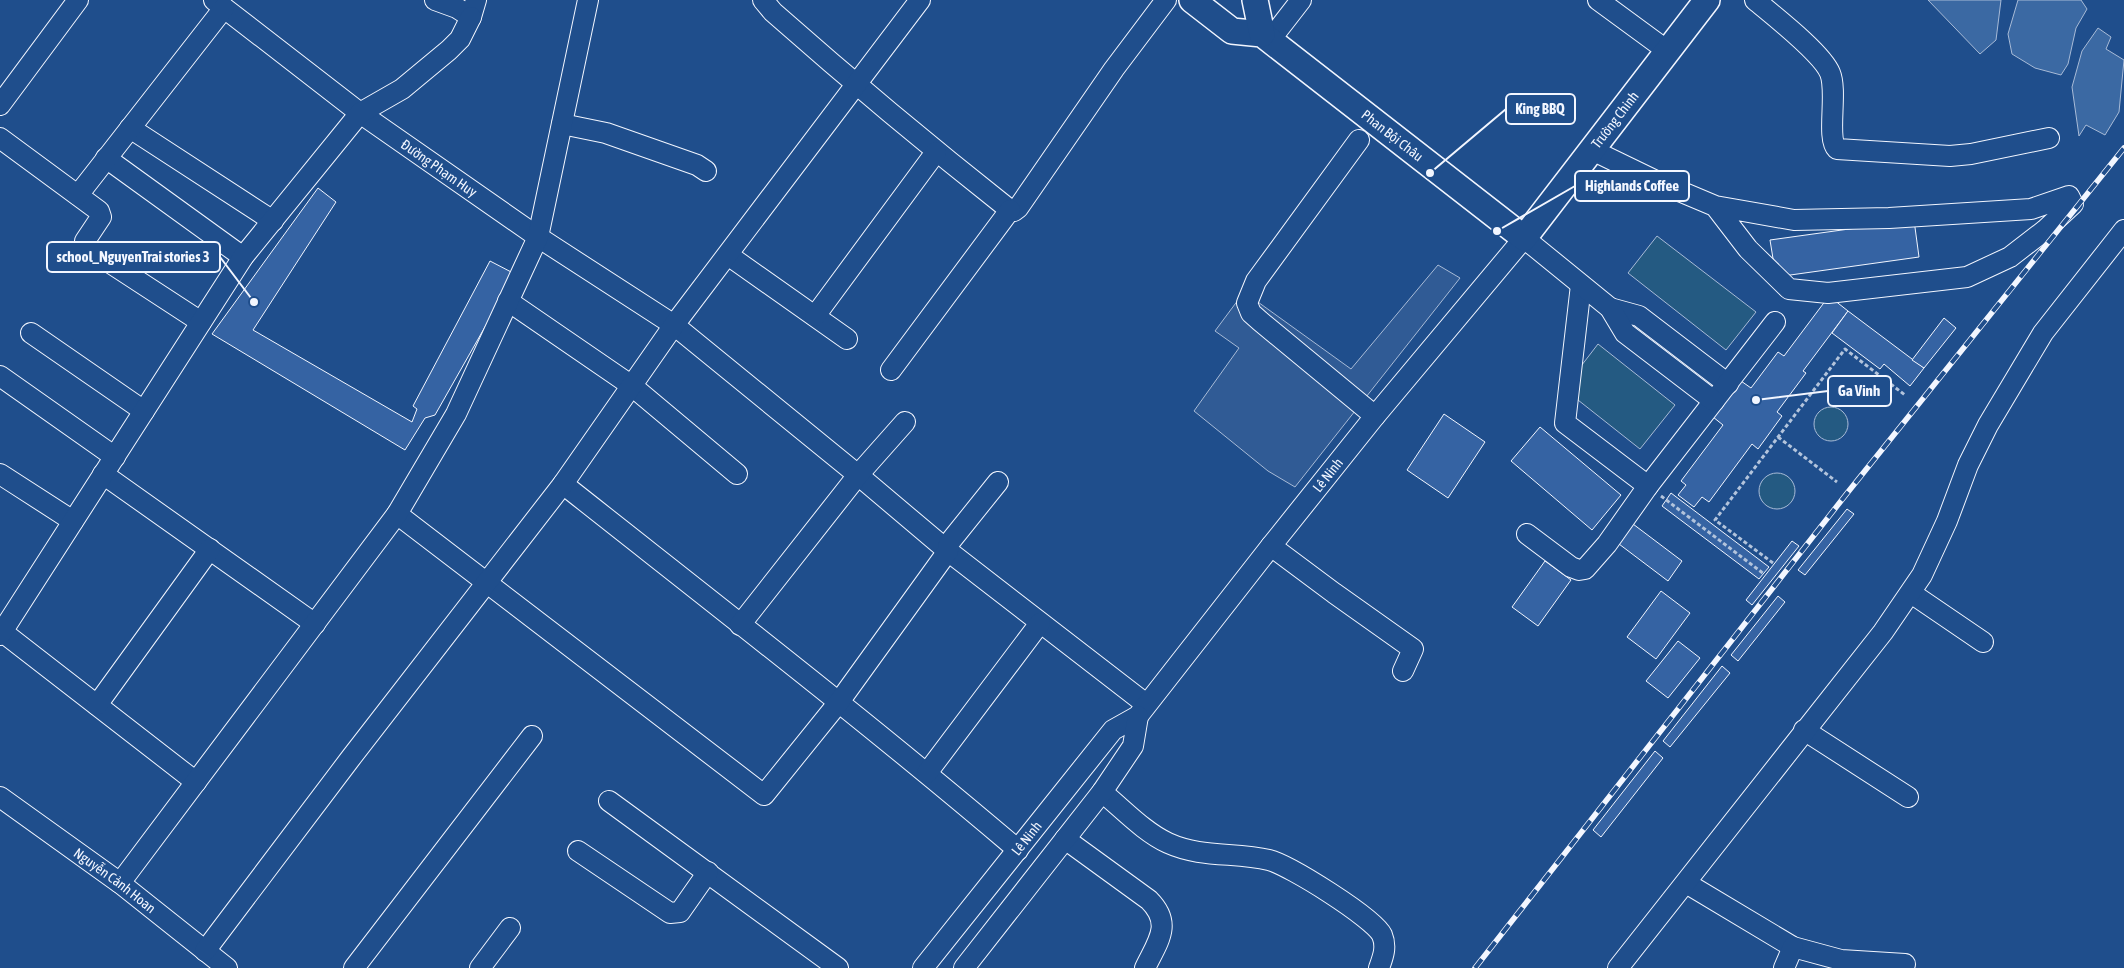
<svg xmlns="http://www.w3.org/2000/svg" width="2124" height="968" font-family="'Asap Condensed',sans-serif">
<rect width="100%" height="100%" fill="#1f4e8c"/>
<g fill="#245a82" stroke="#a8bbd7">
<polygon points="1657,236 1756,312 1726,350 1628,273"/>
<polygon points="1598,344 1675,405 1640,449 1578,400 1578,370"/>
<circle cx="1831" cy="424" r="17"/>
<circle cx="1777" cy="491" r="18"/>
</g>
<polygon fill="#305b95" stroke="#a8bbd7" points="1438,265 1460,278 1295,487 1268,471 1194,411 1239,348 1215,331 1244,292 1351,369"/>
<g fill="#3b69a3" stroke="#a8bbd7">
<polygon points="1928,0 2001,0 1996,40 1980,54"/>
<polygon points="2018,0 2081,0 2087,9 2076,28 2068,64 2061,75 2035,68 2012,54 2008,34"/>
<polygon points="2098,28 2111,37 2106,49 2124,60 2119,112 2105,135 2086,125 2079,136 2072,87 2082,51"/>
</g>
<g fill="#3563a3" stroke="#f2f6ff">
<polygon points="318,188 336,202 253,330 412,422 417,409 413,406 490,261 515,274 435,415 425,418 405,450 212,334"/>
<polygon points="1914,220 1919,257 1776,277 1770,240"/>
<polygon points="1829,296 1848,311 1803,371 1806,373 1777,412 1782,416 1758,449 1752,444 1709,502 1702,497 1694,507 1678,495 1686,485 1681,481 1723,425 1713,417 1741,381 1751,388 1778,352 1784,356"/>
<polygon points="1848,311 1924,368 1910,386 1884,364 1880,369 1832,333"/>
<polygon points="1944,318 1956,328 1924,368 1912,360"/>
<polygon points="1444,414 1485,442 1448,498 1407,470"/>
<polygon points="1540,427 1621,495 1592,530 1511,461"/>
<polygon points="1671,493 1769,567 1759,579 1662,506"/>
<polygon points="1847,509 1854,514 1805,575 1798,570"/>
<polygon points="1633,524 1682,561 1668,581 1619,544"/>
<polygon points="1792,541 1799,546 1752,605 1746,600"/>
<polygon points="1545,561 1571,580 1538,626 1512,607"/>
<polygon points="1661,591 1690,613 1656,659 1627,637"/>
<polygon points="1778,596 1785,602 1738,661 1731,655"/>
<polygon points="1678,641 1700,658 1668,698 1646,681"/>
<polygon points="1722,666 1730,673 1670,747 1663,741"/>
<polygon points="1655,751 1663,758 1601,837 1593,830"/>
</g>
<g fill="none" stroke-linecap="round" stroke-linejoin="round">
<defs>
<g id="minor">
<path id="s1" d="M214,0L360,113L538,237L674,325L858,475L948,551L1146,704"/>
<polyline points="435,0 457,8 471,17 476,0"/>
<path d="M763,0L773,12C850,80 929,146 1010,210L1014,211L1018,208L1114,69L1166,0"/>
<polyline points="1598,0 1669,52"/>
<path d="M1755,0C1774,16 1822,53 1830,73C1838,92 1826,138 1837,149L1950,156L1971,154L2049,138"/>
<polyline points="1270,40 1301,0"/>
<polyline points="0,105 78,0"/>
<polyline points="562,124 606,133 697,165 706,171"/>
<polyline points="130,128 273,221"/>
<polyline points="0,138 99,211 101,217 85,241 86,247 201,322"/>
<polyline points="1359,140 1256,281 1247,303 1251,313 1260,321 1375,416"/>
<polyline points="1592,150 1658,182 1715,206 1794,220 1889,218 2031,209 2069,196 2073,204 2045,230 2010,257 1967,277 1828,293 1789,289 1748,249 1715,206"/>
<polyline points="106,158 243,257"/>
<polyline points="78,195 224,8"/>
<polyline points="728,255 847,339"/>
<polyline points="1581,285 1565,423 1648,486"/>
<polyline points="508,301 632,386 737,474"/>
<polyline points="1610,308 1639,316 1728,384"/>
<polyline points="815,316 936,152"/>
<polyline points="31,333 144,411"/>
<polyline points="891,370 1010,210"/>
<polyline points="0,376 115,457"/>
<polyline points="0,474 73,521"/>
<polyline points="103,474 315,624"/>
<path d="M563,484C716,605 870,724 1018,850"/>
<polyline points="397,514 764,795 839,702 948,551 949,543 998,482"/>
<polyline points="1527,534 1571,567 1579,570 1585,569 1607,544 1648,486 1775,322"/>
<polyline points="1271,546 1334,593 1413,649 1403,671"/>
<polyline points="1911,593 1983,642"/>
<polyline points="740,625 858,475 905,422"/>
<polyline points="0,630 196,782"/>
<polyline points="0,635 243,257 360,113 402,89 449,50 460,39 471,17"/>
<polyline points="97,705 210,549"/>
<polyline points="1804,730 1908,797"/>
<polyline points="927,773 1040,623"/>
<path d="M1102,792C1123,809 1144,832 1168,843C1201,858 1235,852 1269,860C1289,865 1374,918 1382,935C1387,947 1383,957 1379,968"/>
<path id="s2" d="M0,797L120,883L227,968"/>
<polyline points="609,801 838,968"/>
<path d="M1065,839L1149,900C1173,924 1158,941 1145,968"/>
<polyline points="578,851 670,913 680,912 708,872"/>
<polyline points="120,883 397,514 456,414 538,237 588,0"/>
<polyline points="1686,883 1793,947 1841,960 1905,964"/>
<polyline points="205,951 350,759 563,484 674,325 920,0"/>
<polyline points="354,968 532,736"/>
<polyline points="480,968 510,928"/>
<path id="s3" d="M923,968L1113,730L1138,716L1271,546L1375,416L1524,238L1610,308L1625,333L1714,401"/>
<polyline points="964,968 1102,792 1133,746 1138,716"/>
<polyline points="1618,968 1883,632 1922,575 1947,521 1968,465 1988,425 2043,333 2124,230"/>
<polyline points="1784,968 1793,947"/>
</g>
<g id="major">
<path id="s4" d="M1192,0L1232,31L1262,34L1524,238L1707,0"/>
<polyline points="1255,0 1262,34"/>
</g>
</defs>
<use href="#minor" stroke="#f2f6ff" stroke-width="22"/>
<use href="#major" stroke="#f2f6ff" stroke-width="28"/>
<g stroke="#b3c4dc" stroke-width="3" stroke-dasharray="4 2.5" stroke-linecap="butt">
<polyline points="1778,437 1837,482"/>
<polyline points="1661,496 1764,574"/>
<polyline points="1773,563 1715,520 1845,349 1905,395"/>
</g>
<use href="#minor" stroke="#1f4e8c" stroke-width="20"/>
<use href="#major" stroke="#1f4e8c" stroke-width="25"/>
<defs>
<polyline id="rail" points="1475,968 1848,492 2124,148"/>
</defs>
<use href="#rail" stroke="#f2f6ff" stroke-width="5.5"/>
<use href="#rail" stroke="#1f4e8c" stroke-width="4" stroke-dasharray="11" stroke-linecap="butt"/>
</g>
<g text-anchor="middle" stroke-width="4" stroke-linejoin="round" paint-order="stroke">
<g font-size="14" fill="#f2f6ff" stroke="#1f4e8c">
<text dy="5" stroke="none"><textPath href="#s4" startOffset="562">Trường Chinh</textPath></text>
<text dy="5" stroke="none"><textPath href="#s4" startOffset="246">Phan Bội Châu</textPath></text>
<text dy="5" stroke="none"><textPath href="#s1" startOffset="281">Đường Phạm Huy</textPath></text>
<text dy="5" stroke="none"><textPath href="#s3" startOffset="640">Lê Ninh</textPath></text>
<text dy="5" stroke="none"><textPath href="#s3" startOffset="166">Lê Ninh</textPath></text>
<text dy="5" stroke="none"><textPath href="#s2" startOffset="142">Nguyễn Cảnh Hoan</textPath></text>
</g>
</g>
<path fill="none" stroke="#f2f6ff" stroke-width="2" d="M1430 173L1506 109M1497 231L1575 186M254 302L220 257M1756 400L1828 391"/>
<g fill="#f2f6ff" stroke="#1f4e8c" stroke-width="2">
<circle cx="1430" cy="173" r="5"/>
<circle cx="1497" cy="231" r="5"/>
<circle cx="254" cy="302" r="5"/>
<circle cx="1756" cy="400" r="5"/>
</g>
<g fill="#1f4e8c" stroke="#f2f6ff" stroke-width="2">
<rect x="1506" y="94" width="69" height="30" rx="5"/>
<rect x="1575" y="171" width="114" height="30" rx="5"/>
<rect x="47" y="242" width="173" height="30" rx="5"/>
<rect x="1828" y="376" width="63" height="30" rx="5"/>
</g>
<g font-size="15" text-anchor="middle" font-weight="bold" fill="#f2f6ff">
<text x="1540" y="114">King BBQ</text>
<text x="1632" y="191">Highlands Coffee</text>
<text x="133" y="262">school_NguyenTrai stories 3</text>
<text x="1859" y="396">Ga Vinh</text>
</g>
</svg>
